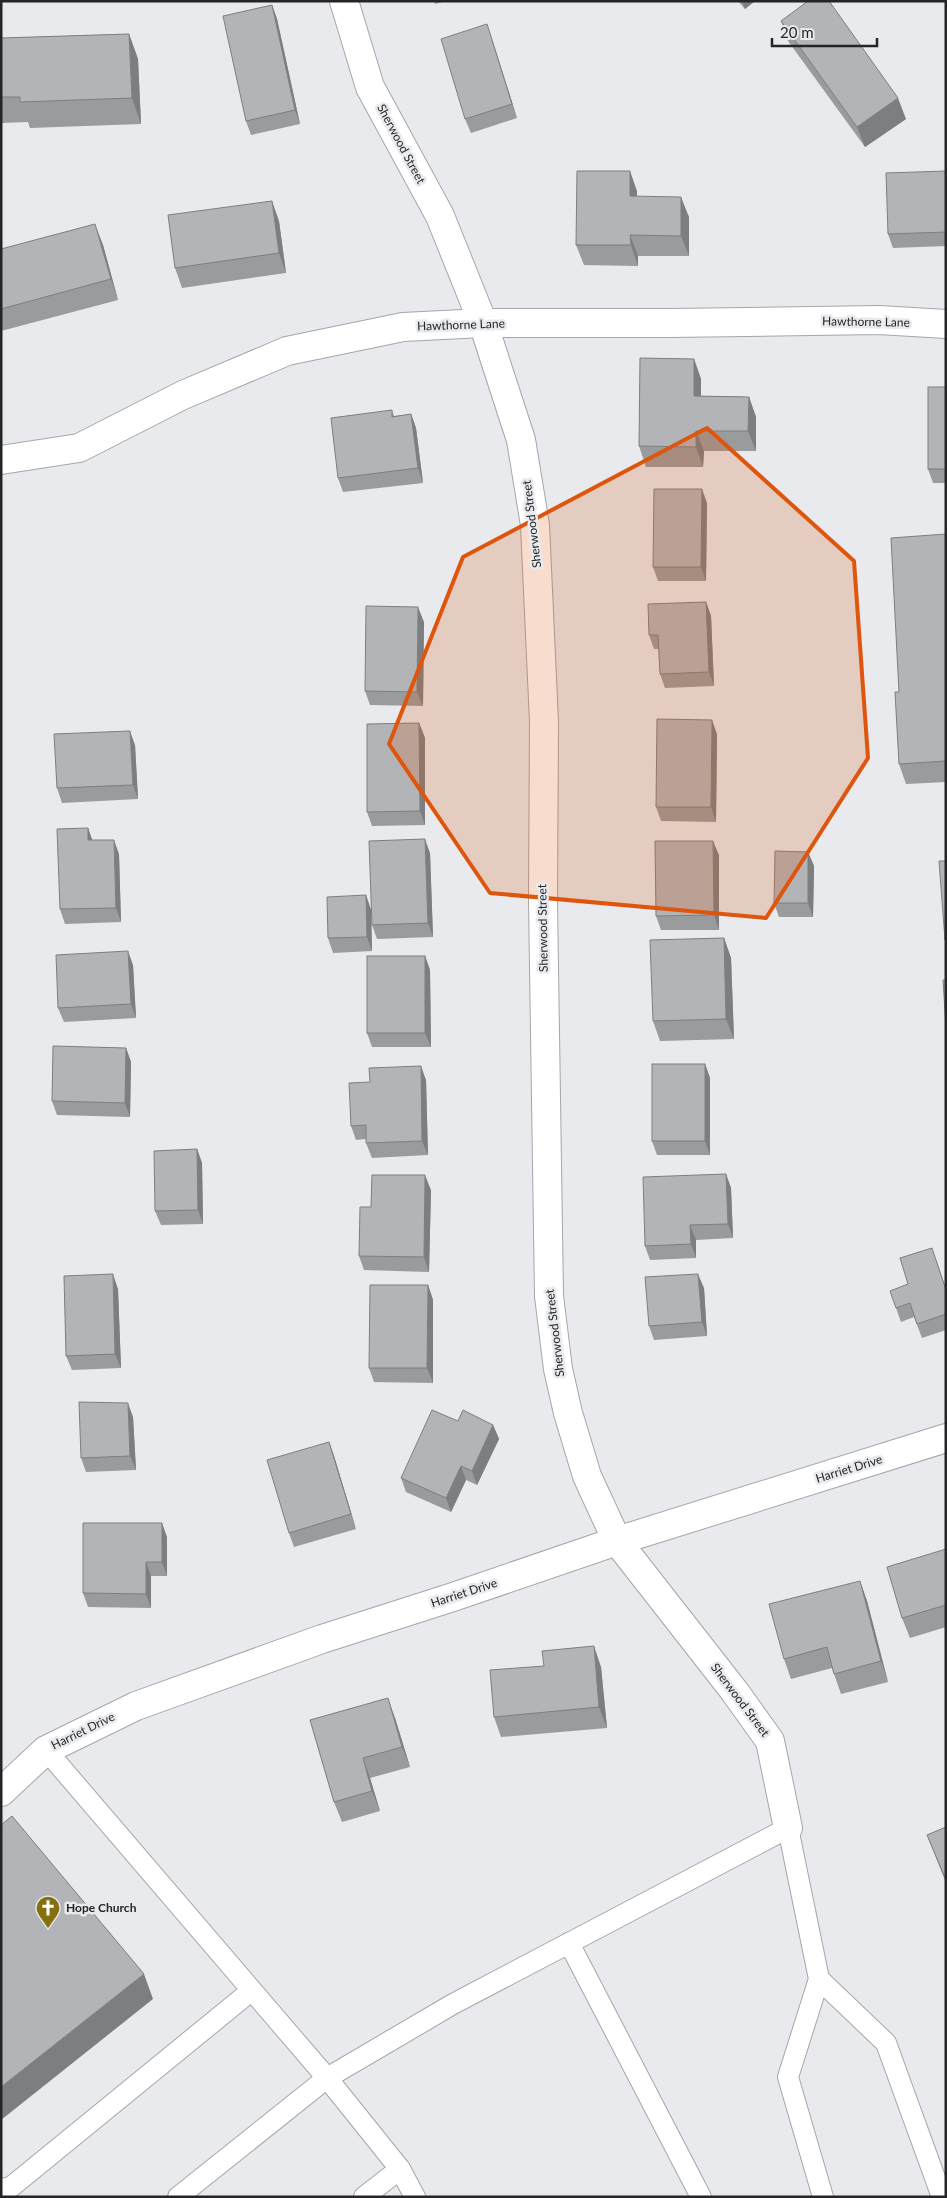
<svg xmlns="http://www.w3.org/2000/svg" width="947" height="2198" font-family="Lato,sans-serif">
<rect width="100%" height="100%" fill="#e8eaed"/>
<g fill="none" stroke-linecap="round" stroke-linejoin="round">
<defs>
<g id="service">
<polyline points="46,1750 327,2078 400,2169 415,2197"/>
<polyline points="569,1943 701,2197"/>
<polyline points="819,1979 886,2043 942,2197"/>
<polyline points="1,2189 11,2187 251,1991"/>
<polyline points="178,2197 327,2078 453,2004 788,1828 819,1979 788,2077 823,2197"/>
<polyline points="364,2197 400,2169"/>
</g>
<g id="minor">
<polyline points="344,1 370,87 440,216 483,323 521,440 535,525 544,722 543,901 549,1296 558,1369 568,1413 587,1476 617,1541 735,1692 770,1741 788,1828"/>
<polyline points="1,460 79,448 183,395 287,351 403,327 483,323 671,323 879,320 946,324"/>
<polyline points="1,1792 46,1750 136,1706 322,1639 453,1597 617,1541 946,1438"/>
</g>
</defs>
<use href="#service" stroke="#a5a6a9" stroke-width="22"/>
<use href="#minor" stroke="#a5a6a9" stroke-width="30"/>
<use href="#service" stroke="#fff" stroke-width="20"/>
<use href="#minor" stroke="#fff" stroke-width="28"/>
</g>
<g fill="#9a9b9d">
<polygon points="434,1 446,1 435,4"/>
<polygon points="738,1 755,1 745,9"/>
<polygon points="272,5 277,19 300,124 251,135 246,121"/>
<polygon points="781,21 906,119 865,147 788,41"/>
<polygon points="129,34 138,59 141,124 30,128 28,122 1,123 1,38"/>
<polygon points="492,39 517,118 471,133 465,119"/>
<polygon points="946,171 946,246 893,248 888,234"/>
<polygon points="637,191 637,196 689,217 689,256 638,256 638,266 584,265 576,245"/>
<polygon points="279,221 286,273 182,288 175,268"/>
<polygon points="103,245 118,300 1,331 1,249"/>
<polygon points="694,359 701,379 701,396 749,397 756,417 756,451 704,451 703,467 646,467 639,446"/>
<polygon points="946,387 946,483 933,483 928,469"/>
<polygon points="392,410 394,416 411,414 416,428 423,483 343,492 338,478"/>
<polygon points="707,503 706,581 658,581 653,567"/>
<polygon points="946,534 946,782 906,784 899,764 899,692"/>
<polygon points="706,602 711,616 714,686 665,688 660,674 659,649 654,649 649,635"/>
<polygon points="424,622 423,706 370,705 365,691"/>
<polygon points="419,723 425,738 425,825 372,826 367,812"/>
<polygon points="717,734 716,822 661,821 656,807"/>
<polygon points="135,745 138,799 62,803 57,788"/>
<polygon points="88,828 92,840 119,854 121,922 65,924 60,909"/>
<polygon points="808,852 814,866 813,917 779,917 774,903"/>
<polygon points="430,853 433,937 377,939 372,925"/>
<polygon points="719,855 719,930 661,930 656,916"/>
<polygon points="366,895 371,910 372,951 333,953 328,938"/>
<polygon points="724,938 731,958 734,1039 660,1041 653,1021"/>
<polygon points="425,956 430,970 431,1047 372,1047 367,1033"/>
<polygon points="133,965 136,1018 64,1022 58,1008"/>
<polygon points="126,1048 131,1062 130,1117 57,1115 52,1101"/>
<polygon points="705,1064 710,1078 710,1155 657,1155 652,1141"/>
<polygon points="426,1080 428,1155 372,1158 366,1143 366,1139 356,1140 351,1126"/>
<polygon points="197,1149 202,1163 203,1224 161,1225 155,1211"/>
<polygon points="726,1174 731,1188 733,1238 696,1240 696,1258 650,1260 645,1246"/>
<polygon points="431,1190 429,1272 364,1270 359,1256 371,1207"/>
<polygon points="937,1262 946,1289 946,1330 922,1338 914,1317 901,1322 896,1308 908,1284"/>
<polygon points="428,1285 433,1300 433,1383 374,1382 369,1368"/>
<polygon points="704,1288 707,1336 654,1340 649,1326"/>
<polygon points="118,1289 121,1368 72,1370 66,1356"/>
<polygon points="133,1417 136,1470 86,1472 81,1458"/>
<polygon points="458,1421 493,1425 499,1439 477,1485 466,1480 451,1512 406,1492 401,1478"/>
<polygon points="329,1442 334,1456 356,1529 294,1547 289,1533"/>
<polygon points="167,1537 167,1576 151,1576 151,1608 88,1607 83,1593"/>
<polygon points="946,1549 946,1627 910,1638 902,1618"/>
<polygon points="860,1581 867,1601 888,1682 841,1694 832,1668 791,1679 784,1659"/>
<polygon points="544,1666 601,1667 607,1728 501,1737 494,1717"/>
<polygon points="395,1718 410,1767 370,1778 380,1811 342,1822 334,1802 310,1720"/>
<polygon points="946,1827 946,1883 927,1835"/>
</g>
<g fill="#7d7e80">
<polygon points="742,1 755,1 745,9"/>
<polygon points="272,5 277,19 300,124 295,110"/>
<polygon points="487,24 492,39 517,118 512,104"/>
<polygon points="129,34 138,59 141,124 132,98"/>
<polygon points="898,98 906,119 865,147 857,127"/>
<polygon points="630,171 637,191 637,217 630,196"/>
<polygon points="681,197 689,217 689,256 681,236"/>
<polygon points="272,201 279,221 286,273 279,253"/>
<polygon points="95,224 103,245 118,300 111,279"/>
<polygon points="630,235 638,256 638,266 631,245"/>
<polygon points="694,359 701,379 701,417 694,396"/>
<polygon points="749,397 756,417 756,451 748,431"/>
<polygon points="411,414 416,428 423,483 418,468"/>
<polygon points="696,431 704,451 703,467 696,447"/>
<polygon points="702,489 707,503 706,581 701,567"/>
<polygon points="706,602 711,616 714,686 709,672"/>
<polygon points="418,607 424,622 423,706 417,692"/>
<polygon points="712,720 717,734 716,822 711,807"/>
<polygon points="419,723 425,738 425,825 420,811"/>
<polygon points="130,731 135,745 138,799 133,785"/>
<polygon points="88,828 93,842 88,840"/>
<polygon points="425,839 430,853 433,937 428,923"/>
<polygon points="114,840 119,854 121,922 116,908"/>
<polygon points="713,841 719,855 719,930 714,915"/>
<polygon points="808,852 814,866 813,917 808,903"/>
<polygon points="366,895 371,910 372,951 367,937"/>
<polygon points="724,938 731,958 734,1039 726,1019"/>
<polygon points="128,951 133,965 136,1018 131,1004"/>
<polygon points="425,956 430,970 431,1047 425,1033"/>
<polygon points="126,1048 131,1062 130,1117 125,1103"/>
<polygon points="705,1064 710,1078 710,1155 705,1141"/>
<polygon points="421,1066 426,1080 428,1155 422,1141"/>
<polygon points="197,1149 202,1163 203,1224 198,1210"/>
<polygon points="726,1174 731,1188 733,1238 728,1224"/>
<polygon points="425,1175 431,1190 429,1272 424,1257"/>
<polygon points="690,1225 696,1240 696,1258 691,1244"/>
<polygon points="113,1274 118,1289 121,1368 115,1354"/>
<polygon points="698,1274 704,1288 707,1336 702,1322"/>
<polygon points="428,1285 433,1300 433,1383 427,1368"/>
<polygon points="128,1403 133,1417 136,1470 130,1456"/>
<polygon points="493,1425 499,1439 477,1485 472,1471"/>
<polygon points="329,1442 334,1456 356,1529 351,1514"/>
<polygon points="461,1466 466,1480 451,1512 446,1498"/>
<polygon points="162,1523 167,1537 167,1576 162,1562"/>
<polygon points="146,1562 151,1576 151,1608 146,1594"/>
<polygon points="860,1581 867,1601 888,1682 881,1661"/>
<polygon points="594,1646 601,1667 607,1728 599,1707"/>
<polygon points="388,1698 395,1718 410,1767 402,1747"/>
<polygon points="363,1758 370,1778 380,1811 372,1791"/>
<polygon points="144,1974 153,1999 1,2120 1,2087"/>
</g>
<g fill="#b3b4b7" stroke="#7d7e80">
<polygon points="808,1 829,1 898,98 857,127 781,21"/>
<polygon points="272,5 295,110 246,121 223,16"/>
<polygon points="487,24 512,104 465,119 441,39"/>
<polygon points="129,34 132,98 20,102 20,97 1,97 1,38"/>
<polygon points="577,171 630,171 630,196 681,197 681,236 630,235 631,245 576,245"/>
<polygon points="946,171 946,232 888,234 886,173"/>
<polygon points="272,201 279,253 175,268 168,215"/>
<polygon points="95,224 111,279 1,309 1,249"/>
<polygon points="640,358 694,359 694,396 749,397 748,431 696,431 696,447 639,446"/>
<rect x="928" y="387" width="18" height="82"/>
<polygon points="392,410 392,417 411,414 418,468 338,478 331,418"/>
<polygon points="654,489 702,489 701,567 653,567"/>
<polygon points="946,534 946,761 899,764 895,692 899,692 891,538"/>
<polygon points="706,602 709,672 660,674 658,635 649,635 648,604"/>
<polygon points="366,606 418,607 417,692 365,691"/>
<polygon points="657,719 712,720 711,807 656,807"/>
<polygon points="419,723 420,811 367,812 367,724"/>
<polygon points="130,731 133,785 57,788 54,734"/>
<polygon points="88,828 88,840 114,840 116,908 60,909 57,829"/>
<polygon points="425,839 428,923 372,925 369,841"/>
<polygon points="655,841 713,841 714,915 656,916"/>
<polygon points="775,851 808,852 808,903 774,903"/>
<polygon points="939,861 946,861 945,940"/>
<polygon points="366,895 367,937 328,938 327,897"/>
<polygon points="724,938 726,1019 653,1021 650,940"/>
<polygon points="128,951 131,1004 58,1008 56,955"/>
<rect x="367" y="956" width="58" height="77"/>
<polygon points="943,980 946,980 946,1028"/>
<polygon points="53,1046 126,1048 125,1103 52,1101"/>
<rect x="652" y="1064" width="53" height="77"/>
<polygon points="421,1066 422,1141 366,1143 366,1125 351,1126 349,1083 370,1082 369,1068"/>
<polygon points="197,1149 198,1210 155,1211 154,1151"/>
<polygon points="726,1174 728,1224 690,1225 691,1244 645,1246 643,1177"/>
<polygon points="372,1175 425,1175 424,1257 359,1256 360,1207 371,1207"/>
<polygon points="932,1248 946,1290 946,1314 917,1324 910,1303 896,1308 890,1291 908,1284 900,1258"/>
<polygon points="113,1274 115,1354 66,1356 64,1276"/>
<polygon points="698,1274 702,1322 649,1326 645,1277"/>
<polygon points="370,1285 428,1285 427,1368 369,1368"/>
<polygon points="79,1402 128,1403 130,1456 81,1458"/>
<polygon points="432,1410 458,1421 463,1410 493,1425 472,1471 461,1466 446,1498 401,1478"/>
<polygon points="329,1442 351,1514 289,1533 267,1460"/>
<polygon points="83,1523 162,1523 162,1562 146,1562 146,1594 83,1593"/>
<polygon points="946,1549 946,1605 902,1618 887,1567"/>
<polygon points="860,1581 881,1661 834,1674 827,1647 784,1659 769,1604"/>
<polygon points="594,1646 599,1707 494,1717 490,1670 544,1666 542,1651"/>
<polygon points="388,1698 402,1747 363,1758 372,1791 334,1802 310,1720"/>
<polygon points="12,1816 144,1974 1,2087 1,1825"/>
<polygon points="946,1827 946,1880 927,1835"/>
</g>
<path fill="#de560d" fill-opacity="0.2" stroke="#de560d" stroke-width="4" stroke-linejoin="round" d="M707,428L854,561L868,758L766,918L490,893L389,744L463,557Z"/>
<defs>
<symbol id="church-pin" viewBox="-11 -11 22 30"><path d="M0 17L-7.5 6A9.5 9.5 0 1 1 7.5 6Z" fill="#85700f" stroke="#e8eaed"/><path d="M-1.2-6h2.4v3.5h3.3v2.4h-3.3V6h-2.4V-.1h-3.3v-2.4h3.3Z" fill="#fff"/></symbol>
</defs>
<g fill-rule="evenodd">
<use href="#church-pin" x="34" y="1894" width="28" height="38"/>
</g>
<g text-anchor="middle" stroke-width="5" stroke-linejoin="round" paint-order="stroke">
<g font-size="12" fill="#252527" stroke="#e8eaed">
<text transform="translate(401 144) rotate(62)" y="4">Sherwood Street</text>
<text transform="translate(866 322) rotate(1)" y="4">Hawthorne Lane</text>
<text transform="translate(461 325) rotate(-2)" y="4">Hawthorne Lane</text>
<text transform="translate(532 524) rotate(-97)" y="4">Sherwood Street</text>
<text transform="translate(543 928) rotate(-91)" y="4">Sherwood Street</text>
<text transform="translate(555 1333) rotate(-97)" y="4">Sherwood Street</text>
<text transform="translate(849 1469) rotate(-17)" y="4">Harriet Drive</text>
<text transform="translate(464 1593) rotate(-18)" y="4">Harriet Drive</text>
<text transform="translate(740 1700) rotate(53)" y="4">Sherwood Street</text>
<text transform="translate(83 1731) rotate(-26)" y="4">Harriet Drive</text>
</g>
<g font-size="12" font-weight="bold" fill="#252527" stroke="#e8eaed" text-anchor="start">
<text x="66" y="1912">Hope Church</text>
</g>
</g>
<rect width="947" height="2198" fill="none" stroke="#252527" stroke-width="5"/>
<path d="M772 38v8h105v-8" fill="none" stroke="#252527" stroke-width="2.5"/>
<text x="780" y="38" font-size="15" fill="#252527" stroke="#e8eaed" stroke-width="4" paint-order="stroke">20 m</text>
</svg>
